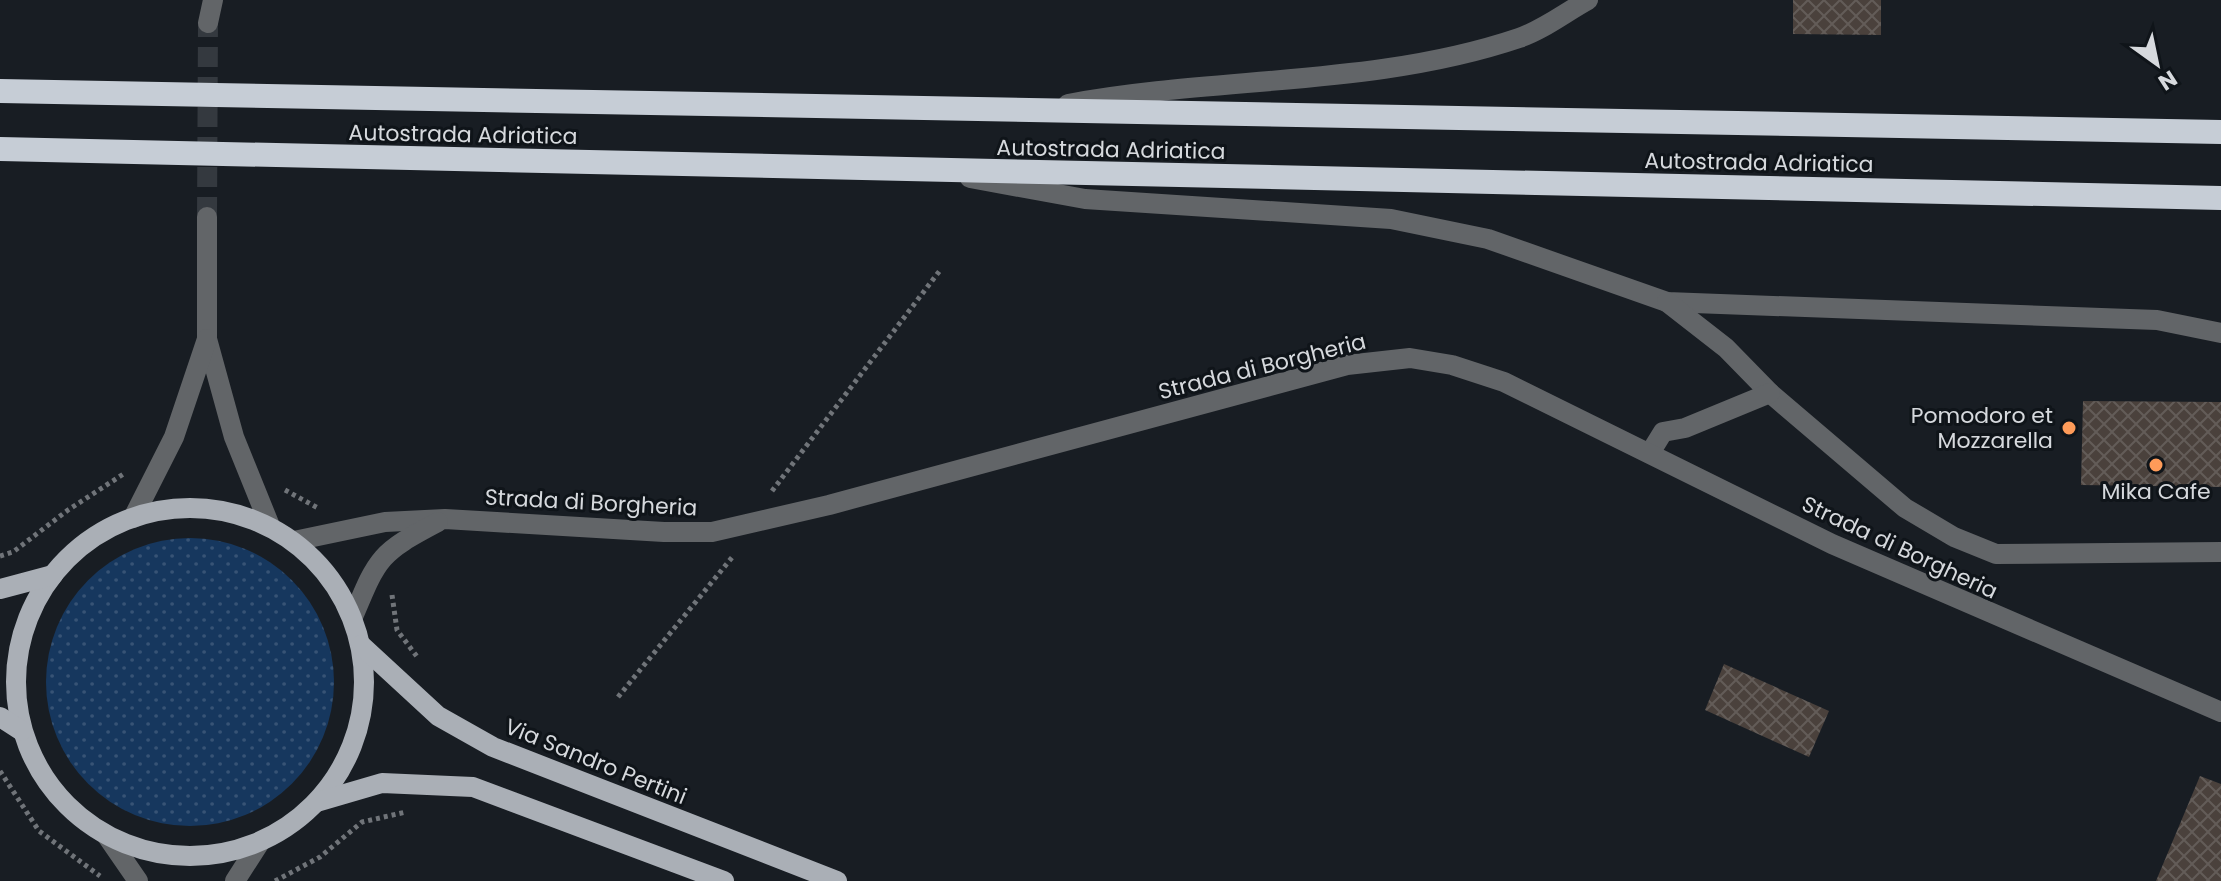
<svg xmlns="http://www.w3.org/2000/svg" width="2221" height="881" font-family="Poppins,sans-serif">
<defs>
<pattern id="grass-dots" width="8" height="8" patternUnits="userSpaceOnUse" patternTransform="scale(2)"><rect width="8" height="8" fill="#16375e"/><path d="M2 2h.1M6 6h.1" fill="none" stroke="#375375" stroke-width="1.8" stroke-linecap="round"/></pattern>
<pattern id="building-cross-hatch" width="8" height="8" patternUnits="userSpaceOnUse" patternTransform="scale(2)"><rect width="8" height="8" fill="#4a413c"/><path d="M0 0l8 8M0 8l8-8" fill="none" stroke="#635c58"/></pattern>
</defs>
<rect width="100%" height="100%" fill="#181d23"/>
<circle fill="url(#grass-dots)" cx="190" cy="682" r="144"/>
<g fill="url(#building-cross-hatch)">
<polygon points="1793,0 1881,0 1881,35 1793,34"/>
<polygon points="2083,401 2221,402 2221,487 2081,485"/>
<polygon points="1724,664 1829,711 1809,757 1705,710"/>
<polygon points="2200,776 2221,784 2221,881 2156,881"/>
</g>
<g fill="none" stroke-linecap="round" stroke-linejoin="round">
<polyline stroke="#34393f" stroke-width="20" stroke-dasharray="20 10" stroke-linecap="butt" points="207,217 208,23"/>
<g stroke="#707479" stroke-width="5" stroke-dasharray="4 4" stroke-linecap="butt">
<polyline points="285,490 318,508"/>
<polyline points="772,491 941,269"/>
<polyline points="0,556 13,552 68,510 125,473"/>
<polyline points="392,595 397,630 418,658"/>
<polyline points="618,697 734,555"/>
<polyline points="0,771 39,831 100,876"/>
<polyline points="275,881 320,857 362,822 406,812"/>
</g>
<g stroke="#626568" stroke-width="20">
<polyline points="208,23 213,0"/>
<path d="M1068,104C1217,76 1374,87 1519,38C1543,30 1566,12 1588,0"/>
<polyline points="970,178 1085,199 1391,219 1488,239 1667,302 2157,320 2221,333"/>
<polyline points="207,217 207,339 234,437 270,526"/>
<polyline points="1667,302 1726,348 1770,393 1905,508 1954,537 1996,554 2221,552"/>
<polyline points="1650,453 1663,432 1685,428 1770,393"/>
<polyline points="133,518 174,437 207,339"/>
<polyline points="294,541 385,522 445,519 664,532 712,532 829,505 1347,365 1410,358 1452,365 1504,382 1832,544 2221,712"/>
<path d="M353,617C378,557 379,553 438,522"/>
<polyline points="107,836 138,881"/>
<polyline points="235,881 260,842"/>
</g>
<g stroke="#aaafb6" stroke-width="20">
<circle cx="190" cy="682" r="174"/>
<polyline points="0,589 53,575"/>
<polyline points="361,645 438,716 493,747 837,881"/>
<polyline points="0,717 22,731"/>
<polyline points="317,802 382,783 473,787 724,881"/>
</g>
<g stroke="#c6cdd6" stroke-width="24">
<polyline points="0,91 2221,132"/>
<polyline points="0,149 2221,198"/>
</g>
</g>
<g fill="#fe9b59" stroke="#0f1419" stroke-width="3">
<circle cx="2069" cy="428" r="8"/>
<circle cx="2156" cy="465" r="8"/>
</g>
<g text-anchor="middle" stroke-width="6" stroke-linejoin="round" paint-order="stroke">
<g font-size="22" fill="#d6d9dd" stroke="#0f1419">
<text transform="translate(463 134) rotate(1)" y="8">Autostrada Adriatica</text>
<text transform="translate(1111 149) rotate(1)" y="8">Autostrada Adriatica</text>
<text transform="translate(1759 162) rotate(1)" y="8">Autostrada Adriatica</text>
<text transform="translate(1262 366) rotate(-14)" y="8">Strada di Borgheria</text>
<text transform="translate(591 502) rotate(3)" y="8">Strada di Borgheria</text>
<text transform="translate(1900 547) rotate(25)" y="8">Strada di Borgheria</text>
<text transform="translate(596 761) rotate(22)" y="8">Via Sandro Pertini</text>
</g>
<g font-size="22" fill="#d6d9dd" stroke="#0f1419" text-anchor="end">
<text x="2053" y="423">Pomodoro et<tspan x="2053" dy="25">Mozzarella</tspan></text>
<text x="2156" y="499" text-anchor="middle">Mika Cafe</text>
</g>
</g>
<g transform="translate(2157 64) rotate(147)" stroke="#0f1419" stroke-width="6" paint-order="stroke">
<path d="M0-6L14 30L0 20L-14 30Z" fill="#d6d9dd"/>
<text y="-12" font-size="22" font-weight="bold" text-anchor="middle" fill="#d6d9dd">N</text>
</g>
</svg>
